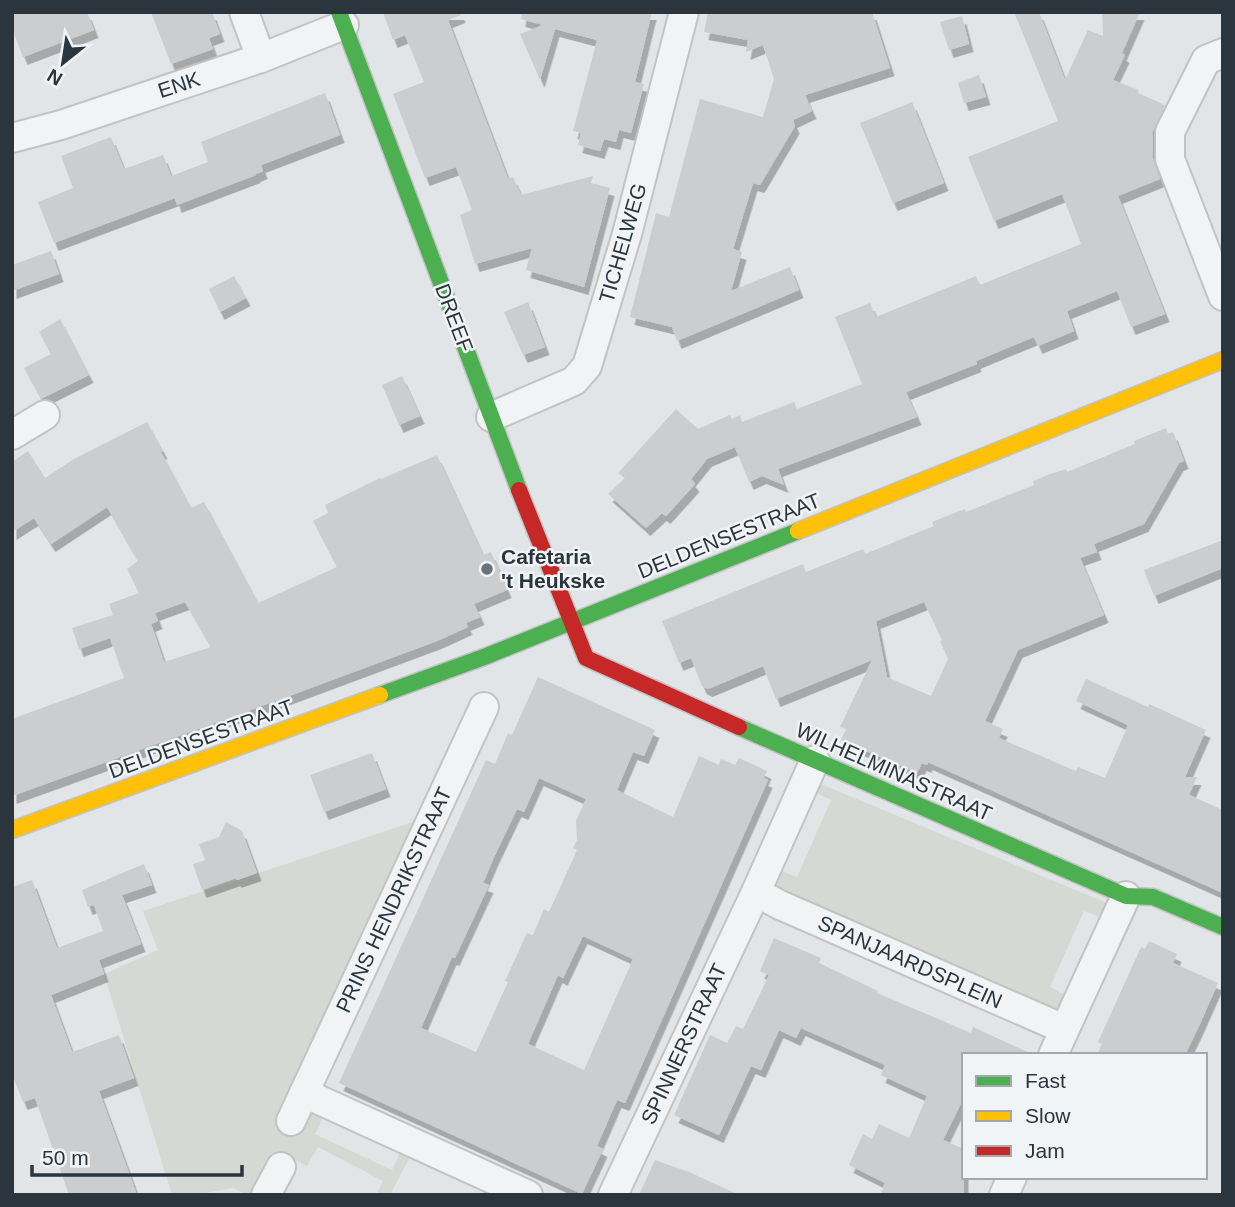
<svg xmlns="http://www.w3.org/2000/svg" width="1235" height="1207" font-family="Arial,sans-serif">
<defs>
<filter id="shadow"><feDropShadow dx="4.5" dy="8" stdDeviation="0" flood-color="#0004"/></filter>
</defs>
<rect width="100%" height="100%" fill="#e2e5e7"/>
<g fill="#d4dad3">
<polygon points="816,782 1107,903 1105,919 1084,911 1050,987 1070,997 1058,1012 774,889 773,878 777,869 797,877 831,800 811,791"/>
<polygon points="416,821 308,1110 325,1114 315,1134 392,1170 401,1151 409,1154 408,1161 390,1195 376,1195 383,1181 318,1147 307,1166 277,1151 254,1195 246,1195 233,1188 194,1195 172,1195 104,974 158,950 143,911"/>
</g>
<g fill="#cbcdcf" fill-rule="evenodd" filter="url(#shadow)">
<polygon points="12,12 87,12 94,30 23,57 12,29"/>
<polygon points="151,12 212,12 220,34 209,38 213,49 171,64"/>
<polygon points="383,12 460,12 461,15 448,20 508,179 513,177 521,195 593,176 591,183 610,188 584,287 526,270 532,248 475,264 460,215 472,210 456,167 425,178 393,94 424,82 405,35 393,40"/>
<polygon points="522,12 652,12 635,82 644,84 631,133 619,130 616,142 604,139 600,151 578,145 581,133 573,131 597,40 555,29 540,80 520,34 543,25 521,19"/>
<polygon points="708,12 872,12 890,68 805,95 812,111 793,120 795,126 760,185 753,183 733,249 742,252 731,291 790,267 799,290 677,341 672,327 630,317 656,213 669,217 700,99 763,117 774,79 763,45 746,52 748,40 704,32"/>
<polygon points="1014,12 1039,12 1065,80 1088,30 1103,36 1102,12 1140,12 1122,53 1125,55 1113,80 1139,90 1138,93 1165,105 1152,133 1153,137 1153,159 1160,179 1118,196 1165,314 1131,327 1117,291 1067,311 1074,331 1038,346 1034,337 976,361 977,364 906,392 917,417 778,469 784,485 762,476 749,482 735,447 707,459 691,479 695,484 666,516 662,513 646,528 608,494 625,478 618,473 676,409 698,429 730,415 732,419 740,415 742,422 794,402 797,409 862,384 835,317 870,303 876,317 976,276 980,285 1081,244 1062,194 994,221 968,157 1058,121"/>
<polygon points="962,16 969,44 949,50 940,22"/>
<polygon points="979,75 986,97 964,103 958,83"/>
<polygon points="325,93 340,135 261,165 263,171 256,174 256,175 177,205 175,198 54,243 38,202 73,188 61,156 111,137 124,169 163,155 171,176 208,162 201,142"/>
<polygon points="912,102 944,183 893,203 860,123"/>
<polygon points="51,251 59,274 12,291 12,265"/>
<polygon points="234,276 246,298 220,312 209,289"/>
<polygon points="528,302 545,347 523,355 504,312"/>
<polygon points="60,319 89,375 41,399 24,368 51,354 39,332"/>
<polygon points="402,376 420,416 399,425 382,385"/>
<path d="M147,422L163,451L161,452L191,508L204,502L258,603L337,567L313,521L328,513L325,505L380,478L381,479L437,455L483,555L491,552L507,590L474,604L480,617L466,623L468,627L437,641L289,696L12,796V719L124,678L110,638L79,649L72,628L113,615L109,604L139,593L127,569L138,561L107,507L51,544L34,518L12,532V462L28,451L45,478L74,459ZM185,602L211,647L164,662L151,624L158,621L155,613Z"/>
<path d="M1166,428L1168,434L1173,432L1184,461L1179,463L1144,524L1094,544L1097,552L1080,558L1104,615L1018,650L985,721L1003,729L999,738L1076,771L1078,767L1105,778L1128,725L1076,701L1086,679L1148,707L1149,704L1206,730L1185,777H1197L1189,795L1223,810V893L928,762L927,765L922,763L917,773L841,740L846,729L840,727L872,660L776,699L763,666L708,689L702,686L691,658L679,663L662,621L803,564L806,572L863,549L865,554L934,526L932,522L965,509L966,512L1034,485L1033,481L1050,474L1066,469L1067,472L1135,444L1134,441ZM924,602L942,640L940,641L948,659L931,696L887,677L876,621Z"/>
<polygon points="1223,540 1223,568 1154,596 1144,570"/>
<path d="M538,677L655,730L644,756L633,752L617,790L673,817L699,756L719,765L721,759L735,765L739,758L767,771L764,778L768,780L625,1103L617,1100L597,1146L603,1149L582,1194L339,1083L486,760L495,764L508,733L512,735ZM539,778L586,799L576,821L577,840L573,848L577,850L549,912L544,909L533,935L527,933L505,981L508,982L476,1052L421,1028L452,957L455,958L489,885L483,883L494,857L517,809L524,812ZM583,936L633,959L584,1070L528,1044L558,975L563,978Z"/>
<polygon points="372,753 386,789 324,812 310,775"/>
<polygon points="226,822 242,831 257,873 237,880 236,878 202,890 193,864 205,860 199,844 219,837"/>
<polygon points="144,864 152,885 122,895 141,944 99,960 104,974 51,995 72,1052 119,1035 134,1078 99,1091 137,1195 69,1195 35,1098 23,1102 12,1074 12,887 32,880 57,948 103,931 94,905 88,907 82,890"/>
<polygon points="774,938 821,958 819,963 878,991 877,993 971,1033 973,1027 1034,1055 964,1055 964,1097 943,1140 964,1149 964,1195 880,1195 885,1183 849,1165 863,1134 872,1139 879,1124 909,1138 927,1096 881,1075 885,1065 801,1028 796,1038 779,1030 761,1070 751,1066 719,1135 674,1115 710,1035 727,1043 736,1026 743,1029 769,975 760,971"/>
<polygon points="1149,941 1177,954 1173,963 1218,983 1199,1026 1185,1055 1097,1055 1102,1044 1098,1042 1141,947 1145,949"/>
<polygon points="655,1160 689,1172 739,1195 639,1195"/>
</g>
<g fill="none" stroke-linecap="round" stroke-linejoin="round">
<defs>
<g id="street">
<polyline points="244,12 261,58"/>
<polyline points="1223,53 1206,60 1170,132 1170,159 1223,296"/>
<polyline points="12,138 61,125 261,58 344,25"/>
<polyline points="491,417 574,381 587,366 627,234 684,12"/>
<polyline points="12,435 45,415"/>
<polyline points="756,892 780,905 1064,1029"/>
<polyline points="1053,1055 1126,896"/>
<polyline points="304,1093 528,1195"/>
<polyline points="291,1121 484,707"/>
<polyline points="266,1195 281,1167"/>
<polyline points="613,1195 756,892 815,760"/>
<polyline points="1004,1195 1012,1177"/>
</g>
<g id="fast">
<polyline points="339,12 519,490"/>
<polyline points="380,695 484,657 798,531"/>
<polyline points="739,727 1126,896 1153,897 1223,927"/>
</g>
<g id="slow">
<polyline points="798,531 1223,360"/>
<polyline points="12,830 380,695"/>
</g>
<polyline id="jam" points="519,490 586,658 739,727"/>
</defs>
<use href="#street" stroke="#c1c3c5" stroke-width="32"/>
<use href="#fast" stroke="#c1c3c5" stroke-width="19"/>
<use href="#slow" stroke="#c1c3c5" stroke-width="19"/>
<use href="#jam" stroke="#c1c3c5" stroke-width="19"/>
<use href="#street" stroke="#f1f3f4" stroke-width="28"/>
<use href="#fast" stroke="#4caf50" stroke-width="16"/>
<use href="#slow" stroke="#ffc107" stroke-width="16"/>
<use href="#jam" stroke="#c62828" stroke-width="16"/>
</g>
<circle fill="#6b7379" stroke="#f1f4f6" stroke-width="2.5" cx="487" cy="569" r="7"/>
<g text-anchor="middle" stroke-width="5" stroke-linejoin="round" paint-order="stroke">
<g font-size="21" fill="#2b353e" stroke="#f1f4f6">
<text transform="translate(179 85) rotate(-18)" y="7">ENK</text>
<text transform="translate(623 243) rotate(-74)" y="7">TICHELWEG</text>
<text transform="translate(454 318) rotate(69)" y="7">DREEF</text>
<text transform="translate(729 536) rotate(-22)" y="7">DELDENSESTRAAT</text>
<text transform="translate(201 739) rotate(-20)" y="7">DELDENSESTRAAT</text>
<text transform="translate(894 772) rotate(24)" y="7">WILHELMINASTRAAT</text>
<text transform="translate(394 900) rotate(-65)" y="7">PRINS HENDRIKSTRAAT</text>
<text transform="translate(910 962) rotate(24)" y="7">SPANJAARDSPLEIN</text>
<text transform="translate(684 1044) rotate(-65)" y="7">SPINNERSTRAAT</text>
</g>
<g font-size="21" font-weight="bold" fill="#2b353e" stroke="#f1f4f6" text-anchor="start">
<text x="501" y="564">Cafetaria<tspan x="501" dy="24">'t Heukske</tspan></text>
</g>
</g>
<rect width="1235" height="1207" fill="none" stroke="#2b353e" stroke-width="28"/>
<rect x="962" y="1053" width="245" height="126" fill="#f1f4f6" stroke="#a2a8ac" stroke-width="2"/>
<rect x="976" y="1076" width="35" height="10" fill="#4caf50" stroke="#a2a8ac" stroke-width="2"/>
<text x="1025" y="1088" font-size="21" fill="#2b353e">Fast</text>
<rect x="976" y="1111" width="35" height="10" fill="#ffc107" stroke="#a2a8ac" stroke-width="2"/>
<text x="1025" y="1123" font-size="21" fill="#2b353e">Slow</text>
<rect x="976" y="1146" width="35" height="10" fill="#c62828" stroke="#a2a8ac" stroke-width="2"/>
<text x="1025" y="1158" font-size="21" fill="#2b353e">Jam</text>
<g transform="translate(63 63) rotate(210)" stroke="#f1f4f6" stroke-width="5" paint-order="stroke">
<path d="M0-5L12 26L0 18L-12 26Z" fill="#2b353e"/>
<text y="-10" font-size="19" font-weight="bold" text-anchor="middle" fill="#2b353e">N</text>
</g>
<path d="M32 1165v10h210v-10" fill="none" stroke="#2b353e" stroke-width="3.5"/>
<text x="42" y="1165" font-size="21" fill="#2b353e" stroke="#f1f4f6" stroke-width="5" paint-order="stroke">50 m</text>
</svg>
